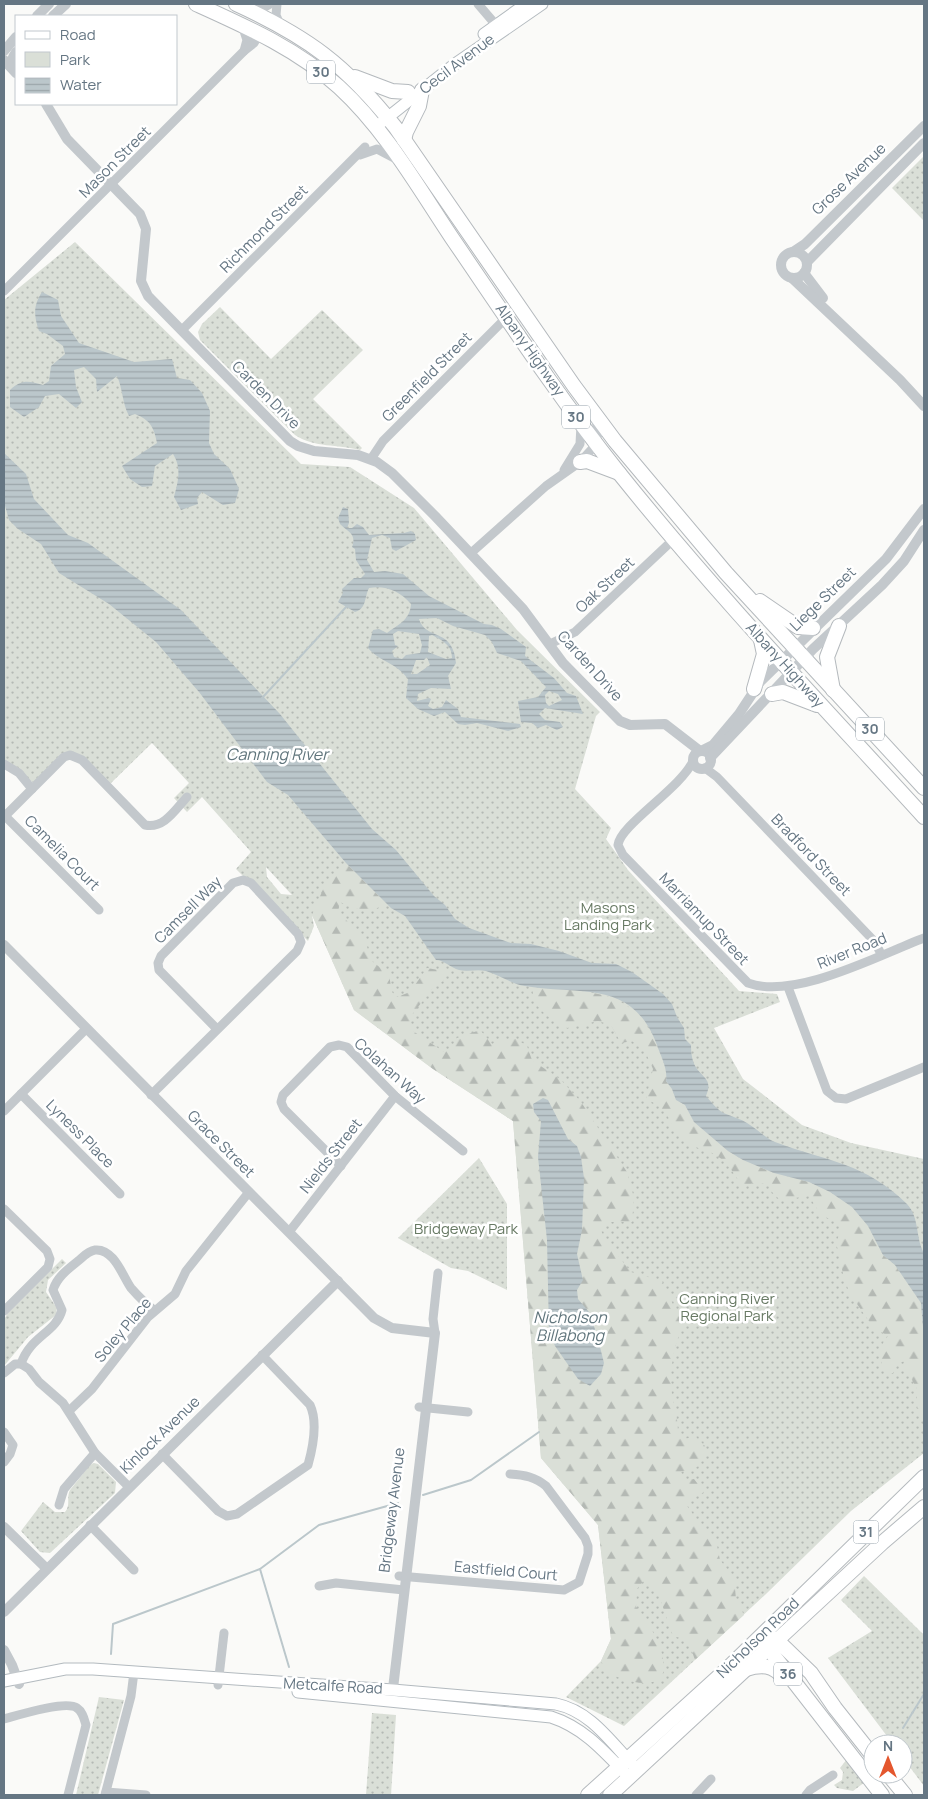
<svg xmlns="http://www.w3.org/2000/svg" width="928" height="1799" font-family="Manrope,sans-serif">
<defs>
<pattern id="green-dots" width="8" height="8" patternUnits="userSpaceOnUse" patternTransform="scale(1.25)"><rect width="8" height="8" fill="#dadfd7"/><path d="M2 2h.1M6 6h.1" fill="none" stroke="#b4b9b4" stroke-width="1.8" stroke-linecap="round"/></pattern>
<pattern id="forest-firs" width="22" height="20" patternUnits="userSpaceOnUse" patternTransform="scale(1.25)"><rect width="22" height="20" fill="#dadfd7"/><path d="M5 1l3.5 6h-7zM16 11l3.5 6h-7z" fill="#b4b9b4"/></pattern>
<pattern id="water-rules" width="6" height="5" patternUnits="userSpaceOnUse" patternTransform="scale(1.25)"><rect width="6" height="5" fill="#bbc7cb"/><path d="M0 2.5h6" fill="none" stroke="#9ca6aa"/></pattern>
</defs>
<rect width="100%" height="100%" fill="#fafaf8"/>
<g fill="url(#green-dots)" fill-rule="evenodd">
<polygon points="924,156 924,221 892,188"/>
<path d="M75,242L301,464L350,467L414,508L517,630L600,712L596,716L575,789L611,828L606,839L628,870L739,991L777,994L780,1002L714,1028L743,1079L802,1125L851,1143L924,1159V1453L851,1511L766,1594L624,1726L566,1697L601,1661L611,1639L598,1525L541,1458L513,1121L433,1069L354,1010L312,915L314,926L308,941L236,869L251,852L202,797L187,812L174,798L189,783L152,743L110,784L70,753L36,784L4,765V300ZM266,867L292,895L281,894L267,877Z"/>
<path d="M220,307L271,359L322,310L363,350L313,399L362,448L360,450C337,444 315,448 295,435L200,340L198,332L202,324Z"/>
<polygon points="479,1158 507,1204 507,1290 468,1271 451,1268 398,1238"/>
<polygon points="62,1259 66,1263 48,1280 46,1292 57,1308 56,1315 28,1337 4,1366 4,1320 7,1314"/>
<path d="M94,1463L98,1464L116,1482L115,1493L50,1553L40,1552L21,1531L43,1502L55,1512H65C71,1505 66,1498 70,1490L90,1465Z"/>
<polygon points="864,1576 924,1635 924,1786 903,1758 903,1744 893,1744 828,1658 872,1631 841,1600"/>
<polygon points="99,1697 124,1700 98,1795 76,1795"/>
<polygon points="372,1713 396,1715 391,1795 366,1795"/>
<polygon points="847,1759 865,1782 853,1791 837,1788 834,1785 842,1780 843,1772 840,1768"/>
</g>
<g fill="url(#forest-firs)">
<path d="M346,863L386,903C370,915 357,910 340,902L338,911L365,941L372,961L389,975L392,992L397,997L410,992L427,968L444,971V980L432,989L411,1016L410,1029L444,1052L450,1050L457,1038L480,1030L492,1044L505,1039H516L527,1046L532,1060L561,1080L581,1102L627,1172L634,1198L632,1222H611L600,1229L607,1242L631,1272L662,1281L683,1326C673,1347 669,1372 672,1395C675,1409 678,1419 678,1434L685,1439L695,1436L705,1446L706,1455L697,1467L681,1472L685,1480L694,1479L704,1492L685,1503L702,1527L716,1541L720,1560L734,1578L736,1599L744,1615L695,1660L688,1640L673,1636L657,1590L645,1579L637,1589L636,1607C650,1624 671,1657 661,1679C643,1688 625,1680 607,1673L601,1661L611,1639L598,1525L541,1458L513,1121L433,1069L354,1010L312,915L324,887Z"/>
<path d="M533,987C588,992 635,987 658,1048C662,1060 668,1069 666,1081L672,1089L676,1100L685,1105L694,1122L728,1151L743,1160L774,1173L809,1182L830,1192L852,1207L868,1226L883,1255L895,1265L921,1303L924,1339V1424L917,1407V1389L906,1369V1360L898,1364L893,1373H886C879,1359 877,1349 888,1336L873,1327L850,1294L844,1278L836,1242L842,1229L834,1221L821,1215L809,1196L780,1200L772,1192L768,1184L753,1183L743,1188C735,1175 727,1160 712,1153C703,1149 692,1147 684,1140C664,1123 676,1112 646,1099L653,1069L645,1051L632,1041L621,1043L611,1025L598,1021L567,1028C550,1018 530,1008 533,987Z"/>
</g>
<g fill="url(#water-rules)" fill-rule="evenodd">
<path d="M42,292L58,300L61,316L79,343L134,362L172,359L177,378L190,380L202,393L210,411L209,443L214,454L230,469L239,489L235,503L223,505L202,492L197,498L198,504L181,510L174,497C178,482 182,468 173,454L155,466L152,486L142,487L130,479L122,466L157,443C154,427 150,420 135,414L129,416C122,403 123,389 117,376L97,392L96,379L84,367L74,370L76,387L82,402L76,408L59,394L45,396L39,407L24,417L10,407V390C22,379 29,381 43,385L49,381L51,366L65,354L63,346L47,334L39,331C34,315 33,306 42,292Z"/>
<path d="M4,453L26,474L34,499L68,535L88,543L181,610L280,714L372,829L396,850L434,896L445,905L455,919L469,928L511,943L531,944L559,951L592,963L616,964L632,972L663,994L672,1004L677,1017L684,1028L685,1039L691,1045C691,1053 692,1062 697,1069C706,1080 712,1081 706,1096C712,1103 718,1111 726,1114C733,1117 741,1119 747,1123C756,1128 765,1138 775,1142C828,1162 864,1162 907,1204C920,1218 915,1238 924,1253V1339L921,1303L895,1265L883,1255L868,1226L852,1207L830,1192L809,1182L774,1173L743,1160L728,1151L694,1122L685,1105L676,1100L672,1089L666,1081C668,1069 661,1057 657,1045C632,978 580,996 525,986C512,984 499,975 486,971C477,969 468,972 459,970C451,968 444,960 436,960L405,916L391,908L346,863L288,795L267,782L199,692L156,642L109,604L59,573L41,544L18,529L9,520L4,502Z"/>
<path d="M343,507L348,509L349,523L347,528H352L357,524L363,527L369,535L404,533L411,531L415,534L416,540L396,551L392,549L390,538L382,535L372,538L367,560L374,572L385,571L403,574L429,596L484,624L492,625L501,629L526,647L525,656L554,678L567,693L576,696L583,714L545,708L539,714L545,720L560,722L563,727L557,730L546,725L538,728L532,723L521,722L518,701L538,697L546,687L521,661L497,653L492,642L485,635L453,626L437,618L419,619C426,641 453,627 456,663L448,676L451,689L431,688L418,694L417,701L429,698L431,699L428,706L433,709L442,707L446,700L458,709L461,717L520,724L521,727L508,731L477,723L465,725L458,724L445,712L434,716L418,709L406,698L408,679C397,663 380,662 368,648L373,630L379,629L387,633C399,624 410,620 411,604C400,591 385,585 369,588C364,598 367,608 355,612L338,602L343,593L342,589L354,578H361L365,574L356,560L355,549L352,547C357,534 348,532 340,524L338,518ZM398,631L419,634L422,645L420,653L406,655L402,659L394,657L392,651L398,646L395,645L393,634ZM432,635C443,641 452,645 452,658L446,659L428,652L429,636ZM427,657L430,665L417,674H411L416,660H424ZM549,691L558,694L562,700L549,706L546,703L545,695Z"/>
<polygon points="543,1098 548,1100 568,1139 577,1146 581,1157 584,1178 582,1230 577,1254 583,1280 577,1290 578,1299 589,1312 597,1335 604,1363 601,1374 590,1386 578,1379 555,1346 549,1332 547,1240 538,1157 541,1121 534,1112 533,1104"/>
</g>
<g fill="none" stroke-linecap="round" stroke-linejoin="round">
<g stroke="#bbc7cb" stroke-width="2">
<polyline points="262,698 347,606"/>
<polyline points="423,1495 471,1480 539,1432"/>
<polyline points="260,1569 289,1667"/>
<polyline points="111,1654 113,1624 260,1569 319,1525 398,1503"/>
<polyline points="903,1728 924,1694"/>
</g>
<defs>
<g id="secondary">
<polyline points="484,34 526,4"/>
<polyline points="382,122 455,64 542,4"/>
<path d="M4,1681L65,1669H93L393,1690L556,1704C590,1711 610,1741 633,1765"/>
<path d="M298,1692L551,1717C582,1727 602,1749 624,1772"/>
</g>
<g id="primary">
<polyline points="773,1638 774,1656 882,1795"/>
<polyline points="766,1643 782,1645 811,1673 835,1708 873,1756"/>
<path d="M746,1669C762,1664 773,1665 784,1678"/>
<polyline points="888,1774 905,1795"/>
<polyline points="588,1795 726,1670 924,1477"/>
<polyline points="610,1795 882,1543 924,1507"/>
</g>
<g id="trunk">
<path d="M196,4C247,27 297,49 339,87C385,129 418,187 452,238C506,317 559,398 619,473C715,593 821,704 924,817"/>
<path d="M236,4C308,37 346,65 396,128L574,386L615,441L726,573L924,788"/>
<polyline points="355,77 392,91 408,92"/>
<polyline points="404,140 406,132 419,106 422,90"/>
<polyline points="580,462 587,461 619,473"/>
<polyline points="760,601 798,627 813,628"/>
<polyline points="754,689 764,654 761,640"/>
<polyline points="833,690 827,657 839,626"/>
<polyline points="772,694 783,692 817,705"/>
</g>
</defs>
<use href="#secondary" stroke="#b3babf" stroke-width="13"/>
<use href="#primary" stroke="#b5babe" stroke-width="16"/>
<use href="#trunk" stroke="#b4b9bd" stroke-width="16"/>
<g stroke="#c3c8cc" stroke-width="9">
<polyline points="277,4 276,15 280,25"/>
<polyline points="478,4 496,25"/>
<polyline points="251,11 261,9 270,4"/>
<polyline points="242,25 247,40 244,51"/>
<polyline points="360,155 377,149 396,159"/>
<polyline points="4,291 244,51 254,43 260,33"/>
<polyline points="182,330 365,147"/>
<polyline points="371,459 383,441 507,317"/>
<polyline points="564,470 580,444 581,425"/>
<polyline points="471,553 546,486 580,462 592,449 598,434 596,419"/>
<polyline points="550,644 575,632 675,538"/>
<path d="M693,761C681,788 620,825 618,845L623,855L748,983C795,1000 879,955 924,938"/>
<polyline points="4,764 19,773 32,789"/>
<polyline points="705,768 717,777 875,942 881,954"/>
<polyline points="5,816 99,910"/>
<path d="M4,817L64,757L70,755L82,760L145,825C164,829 175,810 187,797"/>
<polyline points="788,987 827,1091 836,1098 846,1099 924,1067"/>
<polyline points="21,1094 120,1194"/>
<polyline points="151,1095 297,951 301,942 298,934 251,883 243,880 233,883 161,956 158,963 159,970 217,1029"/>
<polyline points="4,1111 86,1029"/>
<polyline points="341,1166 284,1109 281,1102 283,1095 330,1047 339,1045 347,1047 395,1096 463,1151"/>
<polyline points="4,1209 47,1251 50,1259 48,1267 4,1311"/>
<polyline points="289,1232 395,1096"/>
<polyline points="435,1333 433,1319 438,1273"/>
<path d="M21,1364C30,1336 56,1333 62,1310L53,1290C57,1277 68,1269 78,1261C83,1257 88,1251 95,1250C114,1248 123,1277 131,1288C138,1296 146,1304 154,1310"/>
<polyline points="4,1373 15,1364 21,1364 29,1369 39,1382 63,1403 95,1453 129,1487"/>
<polyline points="419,1407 468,1412"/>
<polyline points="69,1411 92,1389 148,1317 175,1294 186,1271 249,1192"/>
<polyline points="4,1432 13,1445 10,1454 4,1462"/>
<path d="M162,1454L218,1511L227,1516L237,1514L308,1465C313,1447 318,1422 310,1405L262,1355"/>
<polyline points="59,1505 64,1489 95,1453"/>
<polyline points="90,1525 134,1570"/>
<path d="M399,1576L564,1590L579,1582L588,1554V1546L585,1538L546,1486C535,1477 525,1475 510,1474"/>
<polyline points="319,1586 336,1583 404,1590"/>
<polyline points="218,1685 224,1633"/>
<path d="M4,1719C19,1715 66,1700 77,1708C83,1712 84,1719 86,1725L68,1795"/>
<polyline points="106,1792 146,1795"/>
<polyline points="105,1795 131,1696 134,1672"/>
<polyline points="696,1795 711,1779"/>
<polyline points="806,1795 810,1790 833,1775"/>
</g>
<g stroke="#c3c8cc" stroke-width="10">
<polyline points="37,16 49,4"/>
<polyline points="53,16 66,4"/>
<polyline points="4,51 16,37"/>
<polyline points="16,52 13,57 16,65"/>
<polyline points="4,60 16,73"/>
<polyline points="46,104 67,139 140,214 146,229 141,281 148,296 290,441 298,446 314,451 358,455 377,462 392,473 435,516 523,609 563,663 620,721 630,725 665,724 700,751"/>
<polyline points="793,252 805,244 924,126"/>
<circle cx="794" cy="265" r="13"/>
<polyline points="807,262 924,143"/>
<polyline points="804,273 823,298"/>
<polyline points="792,278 900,380 924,406"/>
<polyline points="701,751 713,745 739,714 760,682 886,559 924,509"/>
<circle cx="702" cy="760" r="9"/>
<polyline points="710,758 813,649 882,585 904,561 924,530"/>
<polyline points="4,945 374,1318 392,1328 435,1333 392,1697"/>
<polyline points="4,1527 46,1568"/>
<polyline points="4,1612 338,1281"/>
<polyline points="4,1650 12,1665 19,1684"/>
</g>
<use href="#secondary" stroke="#fff" stroke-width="11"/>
<use href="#primary" stroke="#fff" stroke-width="14"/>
<use href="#trunk" stroke="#fff" stroke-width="14"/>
</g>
<g text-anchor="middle" stroke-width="5" stroke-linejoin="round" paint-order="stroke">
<g fill="#fff" stroke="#939fa8" stroke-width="1">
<rect x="307" y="60.5" width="28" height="23" rx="4"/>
<rect x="562" y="405.5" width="28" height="23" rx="4"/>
<rect x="856" y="717.5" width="28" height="23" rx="4"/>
<rect x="853.5" y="1520.5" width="25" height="23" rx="4"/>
<rect x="774" y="1662.5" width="28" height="23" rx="4"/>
</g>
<g font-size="14" font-weight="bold" fill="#657683">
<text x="321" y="77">30</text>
<text x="576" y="422">30</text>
<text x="870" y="734">30</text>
<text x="866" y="1537">31</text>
<text x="788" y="1679">36</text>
</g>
<g font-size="15" fill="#657683" stroke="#fff">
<text transform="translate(457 64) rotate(-37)" y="5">Cecil Avenue</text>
<text transform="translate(115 162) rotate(-45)" y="5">Mason Street</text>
<text transform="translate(849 179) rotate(-44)" y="5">Grose Avenue</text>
<text transform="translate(264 229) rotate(-45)" y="5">Richmond Street</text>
<text transform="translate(530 350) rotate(55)" y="5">Albany Highway</text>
<text transform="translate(427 377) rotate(-45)" y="5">Greenfield Street</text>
<text transform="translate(266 395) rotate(45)" y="5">Carden Drive</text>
<text transform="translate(605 585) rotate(-43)" y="5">Oak Street</text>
<text transform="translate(823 599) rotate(-44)" y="5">Liege Street</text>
<text transform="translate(785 665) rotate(48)" y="5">Albany Highway</text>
<text transform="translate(590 666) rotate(48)" y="5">Carden Drive</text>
<text transform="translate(62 853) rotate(45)" y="5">Camelia Court</text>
<text transform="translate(811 855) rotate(46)" y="5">Bradford Street</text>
<text transform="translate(188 910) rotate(-45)" y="5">Camsell Way</text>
<text transform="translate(704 919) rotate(46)" y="5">Marriamup Street</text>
<text transform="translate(852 951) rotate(-22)" y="5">River Road</text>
<text transform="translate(390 1071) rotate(42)" y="5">Colahan Way</text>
<text transform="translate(80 1134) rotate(45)" y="5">Lyness Place</text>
<text transform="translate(221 1144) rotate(45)" y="5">Grace Street</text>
<text transform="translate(331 1156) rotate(-52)" y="5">Nields Street</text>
<text transform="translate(123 1330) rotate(-50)" y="5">Soley Place</text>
<text transform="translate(160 1435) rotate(-44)" y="5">Kinlock Avenue</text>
<text transform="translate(392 1510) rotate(-83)" y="5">Bridgeway Avenue</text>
<text transform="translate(506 1571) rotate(5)" y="5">Eastfield Court</text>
<text transform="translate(758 1638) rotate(-44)" y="5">Nicholson Road</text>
<text transform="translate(333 1686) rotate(3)" y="5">Metcalfe Road</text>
</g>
<g font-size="15" fill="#687a64" stroke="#fff">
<text x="608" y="913">Masons<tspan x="608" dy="17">Landing Park</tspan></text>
<text x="466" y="1234">Bridgeway Park</text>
<text x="727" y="1304">Canning River<tspan x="727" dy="17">Regional Park</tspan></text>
</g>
<g font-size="16" font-style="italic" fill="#60757c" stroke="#fff">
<text x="277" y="760">Canning River</text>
<text x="570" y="1323">Nicholson<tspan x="570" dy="18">Billabong</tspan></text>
</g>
</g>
<rect width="928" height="1799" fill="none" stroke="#657683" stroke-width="10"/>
<rect x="15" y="15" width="162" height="90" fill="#ffffff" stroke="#c1c8cd"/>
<rect x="25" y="31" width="25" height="8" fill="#ffffff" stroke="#c1c8cd"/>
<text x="60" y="40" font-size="15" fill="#657683">Road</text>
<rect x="25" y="52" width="25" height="15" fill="#dadfd7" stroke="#c1c8cd"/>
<text x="60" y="65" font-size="15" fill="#657683">Park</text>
<rect x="25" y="78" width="25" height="15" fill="url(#water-rules)" stroke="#c1c8cd"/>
<text x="60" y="90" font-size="15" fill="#657683">Water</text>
<g transform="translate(888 1759)"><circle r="24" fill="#ffffff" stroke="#c1c8cd"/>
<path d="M0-4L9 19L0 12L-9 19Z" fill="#e4572e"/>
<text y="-8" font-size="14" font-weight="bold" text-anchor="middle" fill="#657683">N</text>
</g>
</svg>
